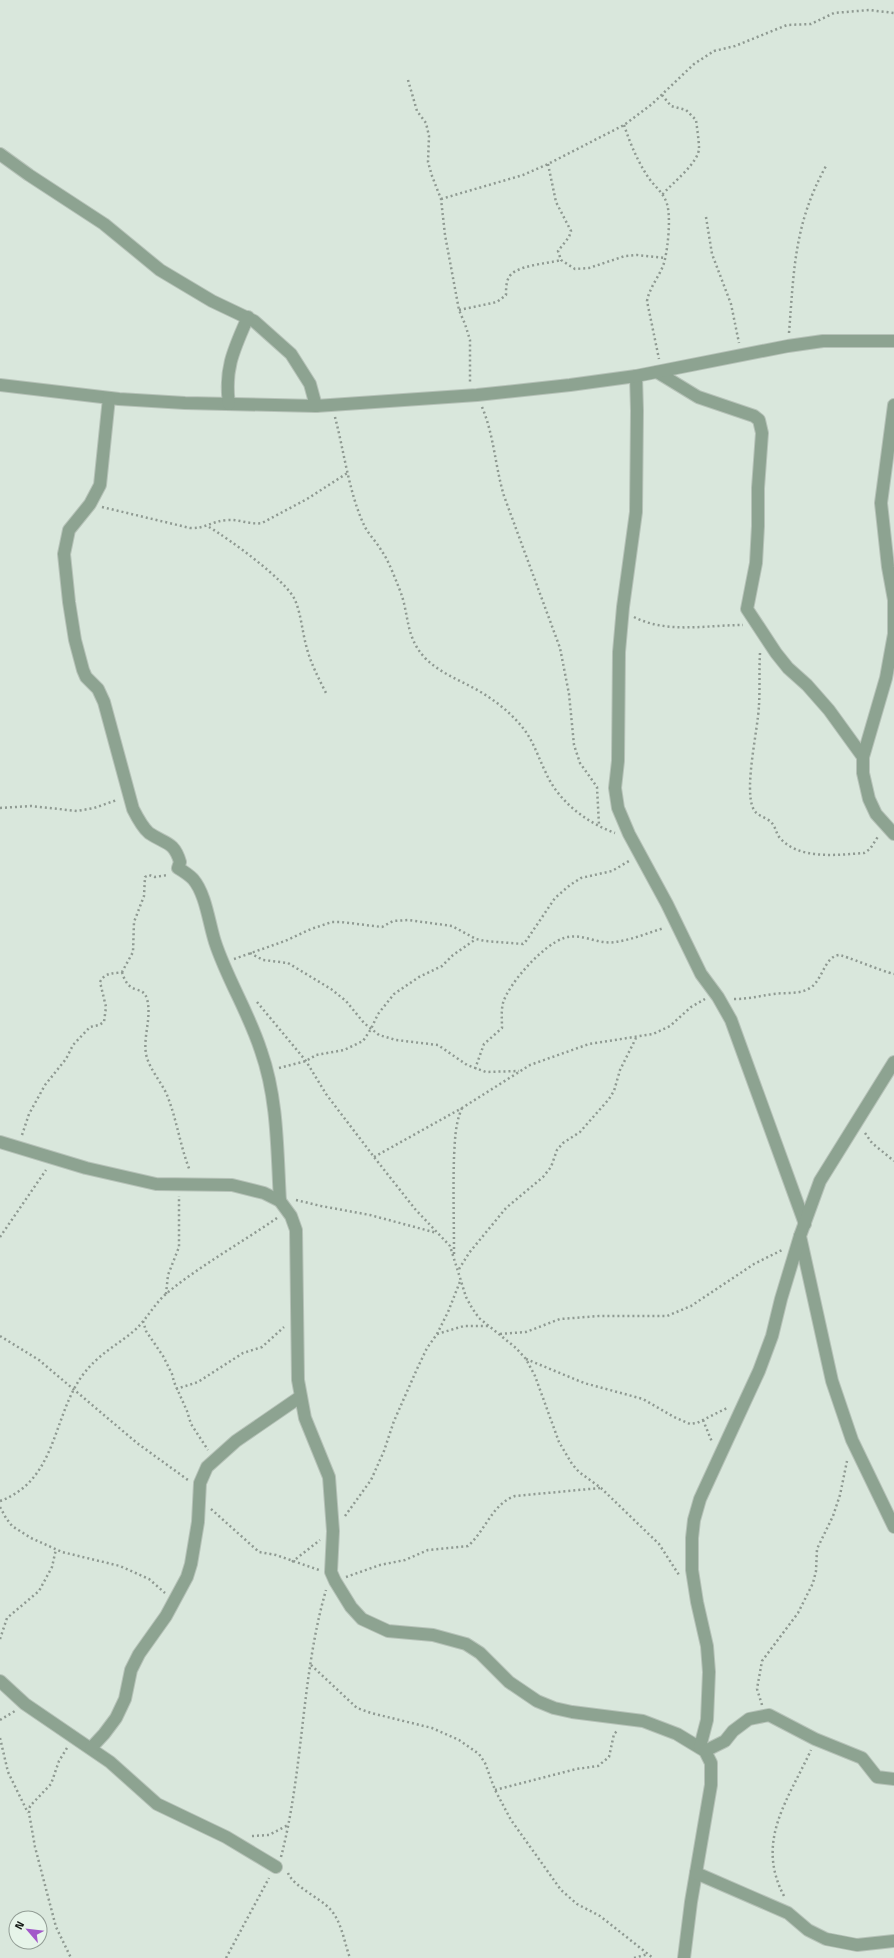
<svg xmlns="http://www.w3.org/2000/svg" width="894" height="1958" font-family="'Titillium Web',sans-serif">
<rect width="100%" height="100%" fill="#d9e7dc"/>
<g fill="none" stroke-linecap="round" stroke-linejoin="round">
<defs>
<g id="minor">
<polyline points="0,154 29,175 104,224 160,270 212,301 254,321 291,354 310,384 316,406"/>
<polyline points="657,372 698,397 754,416 759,420 762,433 758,488 758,526 756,563 747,609 776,653 788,668 807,685 829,710 863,757"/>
<polyline points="636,376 637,411 636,512 623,607 619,652 618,761 615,788 618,808 629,834 667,904 701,974 718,997 731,1020 805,1224"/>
<polyline points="0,385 119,399 185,403 316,406 477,395 570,385 636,376 788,346 823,341 894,341"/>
<path d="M109,398L100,485L90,504L69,530L64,554L69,602L75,640L83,670L86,677L98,689L104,702L133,809C137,817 142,827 149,833C165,844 174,841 180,862L178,868C183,871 189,875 193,879C206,894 209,924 215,942C227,979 249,1013 261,1051C278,1099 277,1151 280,1201"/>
<path d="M229,404C224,369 234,349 248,317"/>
<polyline points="894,405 881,503 888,567 894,600 894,634 886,678 863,757 863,773 869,799 876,814 894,834"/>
<polyline points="894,1062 820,1181 800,1236 832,1381 852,1440 894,1527"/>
<polyline points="0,1142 86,1168 156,1184 232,1185 264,1193 280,1201 291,1216 296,1230 298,1380 305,1418 329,1477 333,1531 331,1572 335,1581 351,1607 362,1619 388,1631 433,1635 466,1644 480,1653 509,1682 537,1701 554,1708 572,1712 643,1721 677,1734 705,1751 711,1763 711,1785 691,1902 684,1958"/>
<polyline points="0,1681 25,1704 110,1762 157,1804 226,1837 276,1867"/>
<polyline points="700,1747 707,1720 709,1672 707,1646 697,1602 692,1570 692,1538 694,1520 700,1499 717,1462 759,1371 772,1336 781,1299 800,1236"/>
<polyline points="91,1748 104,1734 116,1718 125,1699 131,1670 139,1654 166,1616 187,1577 191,1564 198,1522 200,1483 207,1467 236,1441 300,1397"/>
<polyline points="705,1751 725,1741 733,1731 749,1719 769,1715 815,1739 862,1758 877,1777 894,1779"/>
<polyline points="696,1873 788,1913 808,1930 826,1939 857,1945 894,1941"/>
</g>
</defs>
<use href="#minor" stroke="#b6c2b8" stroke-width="14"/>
<g stroke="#8f9a92" stroke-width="2.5" stroke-dasharray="2 3" stroke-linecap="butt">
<polyline points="408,80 417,111 426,123 429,136 428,162 432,176 441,199 445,235 459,310 465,324 470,340 470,383"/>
<path d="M662,95L671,106L686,110L696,120C697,128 699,141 699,148C699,163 672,183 662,195"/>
<path d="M624,125C630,143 637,160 648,177C654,186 664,193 667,204C671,217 668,246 665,259C662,274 650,285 647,301L659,359"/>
<polyline points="548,164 556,202 571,231 569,237 558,251 561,260 575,269 589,268 625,256 637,255 665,258"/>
<polyline points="441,199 523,175 548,164 624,125 652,104 694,64 714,51 735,46 787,25 811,24 834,13 869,10 894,13"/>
<polyline points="706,217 712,254 731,304 739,343"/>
<path d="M459,310L497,302L506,295C506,290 506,284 508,279C513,265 547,264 561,260"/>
<path d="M789,333C794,270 794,224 826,166"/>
<path d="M482,407C494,435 495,466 504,496L560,648L569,694L574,745L580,763L597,787L599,825"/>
<path d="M335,417C344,451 349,493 364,525C368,534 376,541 381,550C389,561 394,576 399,588C410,614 404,635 425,658C441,674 460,680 479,691C496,701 511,713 523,728C534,742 538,757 546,773C558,801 587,823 615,833"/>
<path d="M102,507L190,528C205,529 212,521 227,520C239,519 250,525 262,523L307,499L349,472"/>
<path d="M209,527C229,539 286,580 295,600C301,614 302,630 306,645C310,662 318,677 326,693"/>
<path d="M634,617C667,634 707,625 743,625"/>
<path d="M760,653C759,671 760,688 759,705C758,730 744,787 753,808C756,816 766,817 771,822C776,827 776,834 780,838C799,860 837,855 864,853L870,849L879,835"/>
<polyline points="0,808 31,806 77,811 94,808 117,800"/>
<polyline points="250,953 263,960 288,963 331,989 346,1001 364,1023 379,1035 396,1040 438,1045 467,1065 486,1072 519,1071"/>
<polyline points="234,959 285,941 311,929 332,922 341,922 382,927 393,921 408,920 452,926 476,939 485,941 523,944 526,941 555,898 570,885 581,878 612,871 629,861"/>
<path d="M122,972C129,997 143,984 147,999C152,1017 143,1036 146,1054C149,1069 161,1081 167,1095C177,1120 180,1146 190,1171"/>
<path d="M734,999C749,999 759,996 774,994C786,992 799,995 810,988C823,980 824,957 839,955C843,955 884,972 894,974"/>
<polyline points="257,1002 306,1061 326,1094 374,1157 415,1209 450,1246 466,1297 472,1308 479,1318 516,1348 526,1359 535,1376 559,1442 572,1464 579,1472 601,1488 659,1544 679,1575"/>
<polyline points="279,1068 306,1061 316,1055 344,1050 363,1041 371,1029 378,1014 394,994 419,977 442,966 453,955 476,939"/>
<path d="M475,1069L484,1044L502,1028C502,1019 501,1011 503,1003C509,983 543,945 564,938C581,932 598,945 615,942C631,940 648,933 664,928"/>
<polyline points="865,1133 872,1143 894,1161"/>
<path d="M22,1135L29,1114L45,1085L66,1059L73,1045L90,1027L99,1025L104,1022L106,1007L100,982C105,972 113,974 122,972L133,952L134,922L144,896L145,877L149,875L155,877L168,875"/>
<polyline points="374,1157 462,1108 530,1065 589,1044 653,1034 670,1026 691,1007 705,999"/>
<polyline points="296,1200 321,1206 370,1215 437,1233"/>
<polyline points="0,1237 46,1170"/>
<path d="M454,1254C454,1222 453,1189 454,1157C455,1140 455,1124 462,1108"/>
<polyline points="459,1269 469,1253 506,1208 543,1177 551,1167 557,1150 563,1143 580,1132 609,1099 614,1091 620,1070 636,1038"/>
<polyline points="166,1294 168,1275 179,1247 179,1196"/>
<polyline points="143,1321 146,1331 163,1356 172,1374 174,1382 187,1411 191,1424 208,1450"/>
<polyline points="437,1334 464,1326 488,1326"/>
<polyline points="500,1334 526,1332 560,1319 599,1316 667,1316 691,1306 754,1264 782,1250"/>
<polyline points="0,1336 39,1360 137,1443 188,1480"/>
<polyline points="526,1359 584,1383 643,1399 674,1417 690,1424 697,1423 727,1408"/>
<polyline points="176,1389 198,1382 243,1353 262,1347 284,1327"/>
<polyline points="703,1420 712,1442"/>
<path d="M0,1501C57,1480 52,1418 82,1376C99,1353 115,1347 135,1330C147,1319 154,1304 167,1293C201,1265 241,1243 277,1218"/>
<polyline points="0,1507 6,1518 12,1526 31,1538 62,1552 120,1566 149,1579 165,1593"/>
<polyline points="211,1509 259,1552 276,1555 319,1570"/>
<polyline points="345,1516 371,1480 384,1451 394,1421 417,1369 427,1348 437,1334 448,1312 461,1279"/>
<polyline points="292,1562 320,1540"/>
<path d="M346,1577L380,1565L405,1560L428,1550L468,1546C486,1530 492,1504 515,1496L600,1488"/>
<polyline points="0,1639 7,1618 39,1591 52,1567 56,1549"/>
<polyline points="311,1665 357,1708 371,1713 432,1728 459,1740 479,1754 485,1763 495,1790 511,1820 561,1890 577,1904 600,1916 653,1958"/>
<polyline points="762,1705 757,1689 762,1661 798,1613 813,1583 816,1571 817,1549 833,1516 840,1495 847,1461"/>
<polyline points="0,1720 15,1711"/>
<polyline points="0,1738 8,1772 28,1813"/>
<polyline points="67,1748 59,1761 51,1784 30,1806 29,1813 35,1847 51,1908 56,1927 71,1958"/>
<polyline points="495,1790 576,1769 598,1766 609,1757 614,1734 618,1730"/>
<polyline points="252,1836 269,1835 288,1825"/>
<path d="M281,1857C304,1769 301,1676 326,1590"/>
<path d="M288,1873C293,1886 320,1898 330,1909C342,1922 344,1942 350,1958"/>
<path d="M784,1896C755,1841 788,1800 811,1750"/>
<polyline points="226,1958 269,1878"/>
<polyline points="634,1958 648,1954"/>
</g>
<use href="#minor" stroke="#8da391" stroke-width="12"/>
</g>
<g transform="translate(28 1930) rotate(298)"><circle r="19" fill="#e6f4e9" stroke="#929d95"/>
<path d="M0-3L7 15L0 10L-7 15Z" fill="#a257c9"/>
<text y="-6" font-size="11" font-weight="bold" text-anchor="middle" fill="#151a16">N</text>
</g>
</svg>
